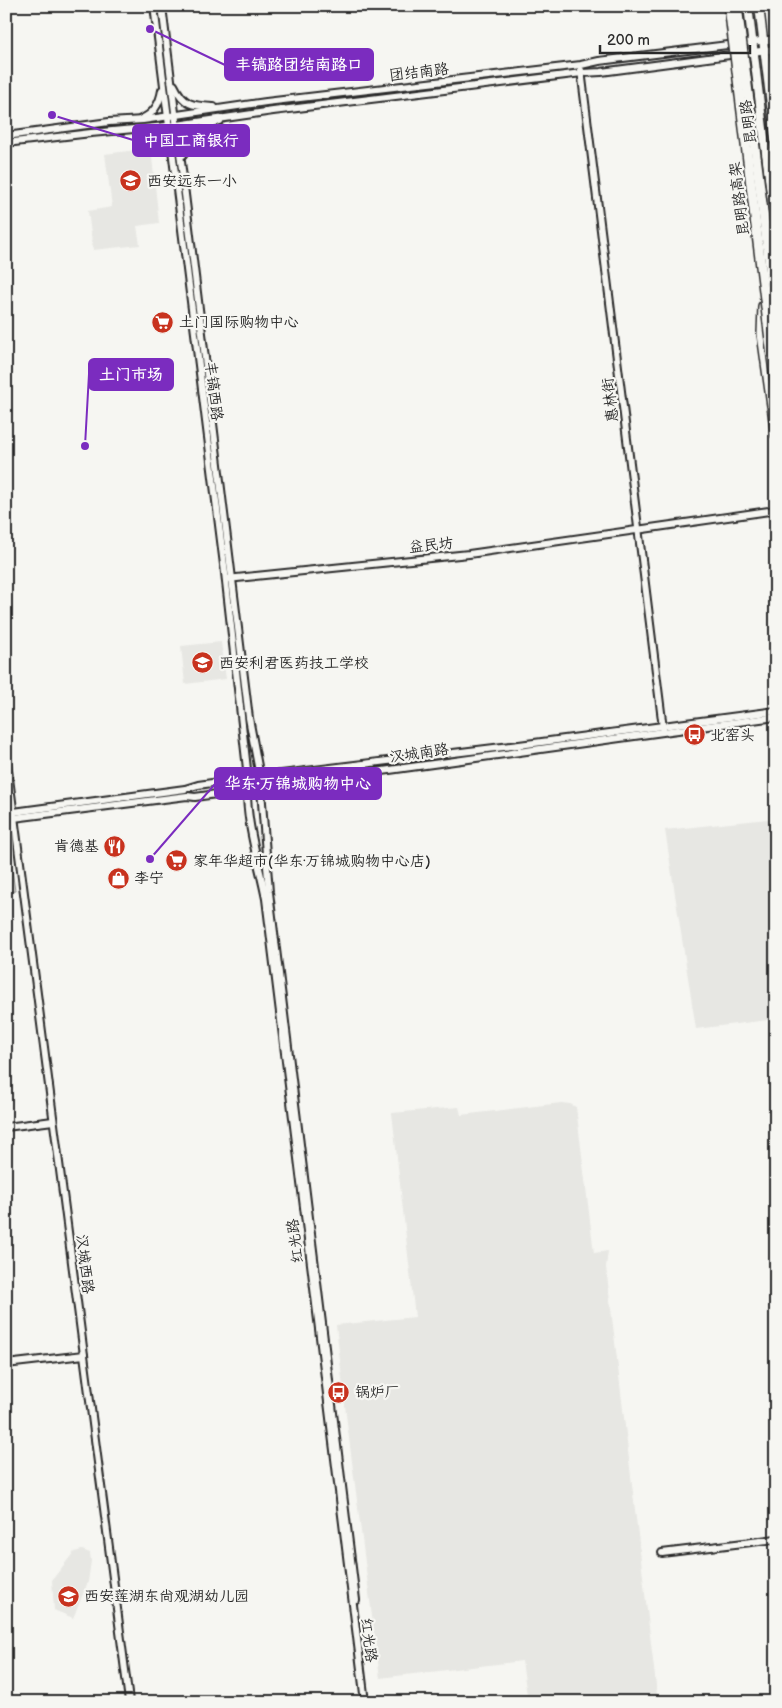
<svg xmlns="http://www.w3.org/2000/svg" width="782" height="1708" font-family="'Balsamiq Sans','LXGW WenKai TC',sans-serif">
<rect width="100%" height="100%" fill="#f6f6f2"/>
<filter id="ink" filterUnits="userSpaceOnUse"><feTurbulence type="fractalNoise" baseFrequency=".02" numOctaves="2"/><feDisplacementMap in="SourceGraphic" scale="10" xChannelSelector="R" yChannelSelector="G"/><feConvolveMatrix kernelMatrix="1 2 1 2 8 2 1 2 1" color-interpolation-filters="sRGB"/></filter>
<g filter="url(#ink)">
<g fill="#e7e7e3">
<polygon points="151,148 159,223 137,226 140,245 93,250 88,211 112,207 105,154"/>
<polygon points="221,642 226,679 185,684 181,646"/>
<polygon points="776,818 776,1019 696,1029 665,830"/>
<polygon points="561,1103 570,1104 576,1107 594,1253 608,1251 606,1267 658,1702 528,1702 522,1661 380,1678 347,1423 336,1325 415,1317 392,1113 459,1107 461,1115"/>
<polygon points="82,1550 90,1553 91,1561 88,1582 73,1618 54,1610 52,1580 74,1552"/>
</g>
<polygon fill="#d9d9d5" stroke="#828280" points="6,827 15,891 6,892"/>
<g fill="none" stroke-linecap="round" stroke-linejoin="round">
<defs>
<g id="secondary">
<path d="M154,6L225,573L248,778C243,814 259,863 266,899L365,1702"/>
<polyline points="162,6 249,718 260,777 269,892 356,1600"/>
<polyline points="581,70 663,728"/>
<path d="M174,85C184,106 193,106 214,107"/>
<path d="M141,119C154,114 160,103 162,90"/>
<polyline points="6,136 109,122 143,120 266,102 581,65 599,61 776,39"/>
<polyline points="6,143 91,133 177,125 273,111 582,73 601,72 776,49"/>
<path d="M183,155C185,131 199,129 220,121"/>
<polyline points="227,579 469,554 776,510"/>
<polyline points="6,755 129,1701"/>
<polyline points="6,813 185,789 198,785 248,778 519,745 776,711"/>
<polyline points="6,819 187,796 195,797 260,788 663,732 776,717"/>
<polyline points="6,1127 53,1121"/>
<polyline points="6,1364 84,1355"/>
<polyline points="662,1553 776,1539"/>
</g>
<g id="primary">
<polyline points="748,6 776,235"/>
<polyline points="759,6 776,146"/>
</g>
<polyline id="highway" points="763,306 762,334 776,435"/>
</defs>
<use href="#secondary" stroke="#2b2b2b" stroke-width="10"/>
<use href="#primary" stroke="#2b2b2b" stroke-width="11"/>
<use href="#highway" stroke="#2b2b2b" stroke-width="12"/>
<use href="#secondary" stroke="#f6f6f2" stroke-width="6"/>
<use href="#primary" stroke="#f6f6f2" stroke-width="8"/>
<use href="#highway" stroke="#f6f6f2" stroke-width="9"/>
<defs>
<g id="highway-bridge">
<polyline points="729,6 776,389"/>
<polyline points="737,6 776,314"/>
</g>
</defs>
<use href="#highway-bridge" stroke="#2b2b2b" stroke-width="12" stroke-linecap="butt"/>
<use href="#highway-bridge" stroke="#f6f6f2" stroke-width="9"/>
</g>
</g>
<defs>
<symbol id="school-disc" viewBox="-11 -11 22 22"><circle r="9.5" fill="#c8321e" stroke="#f6f6f2"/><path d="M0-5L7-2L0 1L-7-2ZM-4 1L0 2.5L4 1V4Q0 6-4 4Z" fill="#fff"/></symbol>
<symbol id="supermarket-disc" viewBox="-11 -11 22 22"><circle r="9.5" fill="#c8321e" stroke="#f6f6f2"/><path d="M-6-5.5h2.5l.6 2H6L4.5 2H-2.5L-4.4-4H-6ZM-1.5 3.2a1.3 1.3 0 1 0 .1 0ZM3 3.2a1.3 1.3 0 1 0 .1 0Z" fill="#fff"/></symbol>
<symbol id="bus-disc" viewBox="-11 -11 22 22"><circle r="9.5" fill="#c8321e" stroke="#f6f6f2"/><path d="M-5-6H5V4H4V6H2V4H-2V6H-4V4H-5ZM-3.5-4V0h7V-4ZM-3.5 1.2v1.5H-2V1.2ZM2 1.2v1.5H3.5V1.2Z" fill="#fff"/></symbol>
<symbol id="restaurant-disc" viewBox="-11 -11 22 22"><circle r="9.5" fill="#c8321e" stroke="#f6f6f2"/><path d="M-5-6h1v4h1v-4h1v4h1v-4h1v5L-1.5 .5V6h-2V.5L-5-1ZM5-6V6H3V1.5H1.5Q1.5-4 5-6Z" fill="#fff"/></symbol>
<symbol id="shop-disc" viewBox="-11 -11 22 22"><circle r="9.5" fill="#c8321e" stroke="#f6f6f2"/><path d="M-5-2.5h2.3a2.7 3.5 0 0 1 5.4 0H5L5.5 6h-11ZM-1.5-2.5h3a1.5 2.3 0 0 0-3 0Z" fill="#fff"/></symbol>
</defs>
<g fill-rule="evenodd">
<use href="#school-disc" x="118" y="168" width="25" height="25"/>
<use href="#supermarket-disc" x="150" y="310" width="25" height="25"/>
<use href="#school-disc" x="190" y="650" width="25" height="25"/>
<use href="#bus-disc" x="682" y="722" width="25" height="25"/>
<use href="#restaurant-disc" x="102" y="834" width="25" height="25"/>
<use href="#supermarket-disc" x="164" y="848" width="25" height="25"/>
<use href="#shop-disc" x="106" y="866" width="25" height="25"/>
<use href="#bus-disc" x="326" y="1380" width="25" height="25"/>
<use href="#school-disc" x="56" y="1584" width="25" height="25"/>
</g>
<g text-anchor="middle" stroke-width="4.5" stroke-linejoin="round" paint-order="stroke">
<g font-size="15" fill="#2b2b2b" stroke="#f6f6f2">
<text transform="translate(419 72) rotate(-7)" y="5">团结南路</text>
<text transform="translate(748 122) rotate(-97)" y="5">昆明路</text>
<text transform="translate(739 199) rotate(-97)" y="5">昆明路高架</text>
<text transform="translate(214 391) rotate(83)" y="5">丰镐西路</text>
<text transform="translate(610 400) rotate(-97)" y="5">惠林街</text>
<text transform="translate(431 545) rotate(-6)" y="5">益民坊</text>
<text transform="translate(419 753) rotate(-8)" y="5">汉城南路</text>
<text transform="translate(295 1241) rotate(-97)" y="5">红光路</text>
<text transform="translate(85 1264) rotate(83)" y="5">汉城西路</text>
<text transform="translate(369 1640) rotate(83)" y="5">红光路</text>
</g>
<g font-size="15" fill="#2b2b2b" stroke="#f6f6f2" text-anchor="start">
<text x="147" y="186">西安远东一小</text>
<text x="179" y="327">土门国际购物中心</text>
<text x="219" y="668">西安利君医药技工学校</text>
<text x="710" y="740">北窑头</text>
<text x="99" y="851" text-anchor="end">肯德基</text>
<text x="193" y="866">家年华超市(华东·万锦城购物中心店)</text>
<text x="134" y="883">李宁</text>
<text x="355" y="1397">锅炉厂</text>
<text x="84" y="1601">西安莲湖东尚观湖幼儿园</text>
</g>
</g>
<path fill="none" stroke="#7b2cbf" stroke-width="2" d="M150 29L225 65M52 115L133 140M85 446L89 374M150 859L215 784"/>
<g fill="#7b2cbf" stroke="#f6f6f2" stroke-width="2">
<circle cx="150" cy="29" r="5"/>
<circle cx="52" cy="115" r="5"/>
<circle cx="85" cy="446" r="5"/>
<circle cx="150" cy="859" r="5"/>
</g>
<g fill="#7b2cbf" stroke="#7b2cbf" stroke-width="2">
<rect x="225" y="49" width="148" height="31" rx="5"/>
<rect x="133" y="125" width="116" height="31" rx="5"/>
<rect x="89" y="359" width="84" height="31" rx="5"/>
<rect x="215" y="768" width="166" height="31" rx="5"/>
</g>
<g font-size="16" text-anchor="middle" font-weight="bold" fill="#fff">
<text x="299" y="70">丰镐路团结南路口</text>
<text x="191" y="146">中国工商银行</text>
<text x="131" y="380">土门市场</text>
<text x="298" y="789">华东·万锦城购物中心</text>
</g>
<rect width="782" height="1708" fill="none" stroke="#f6f6f2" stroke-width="25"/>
<rect x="12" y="12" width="757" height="1683" fill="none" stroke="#2b2b2b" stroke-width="2" filter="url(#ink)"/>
<path d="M600 45v8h150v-8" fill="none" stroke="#2b2b2b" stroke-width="2.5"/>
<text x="607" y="45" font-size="15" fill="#2b2b2b" stroke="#f6f6f2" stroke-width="4" paint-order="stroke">200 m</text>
</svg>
